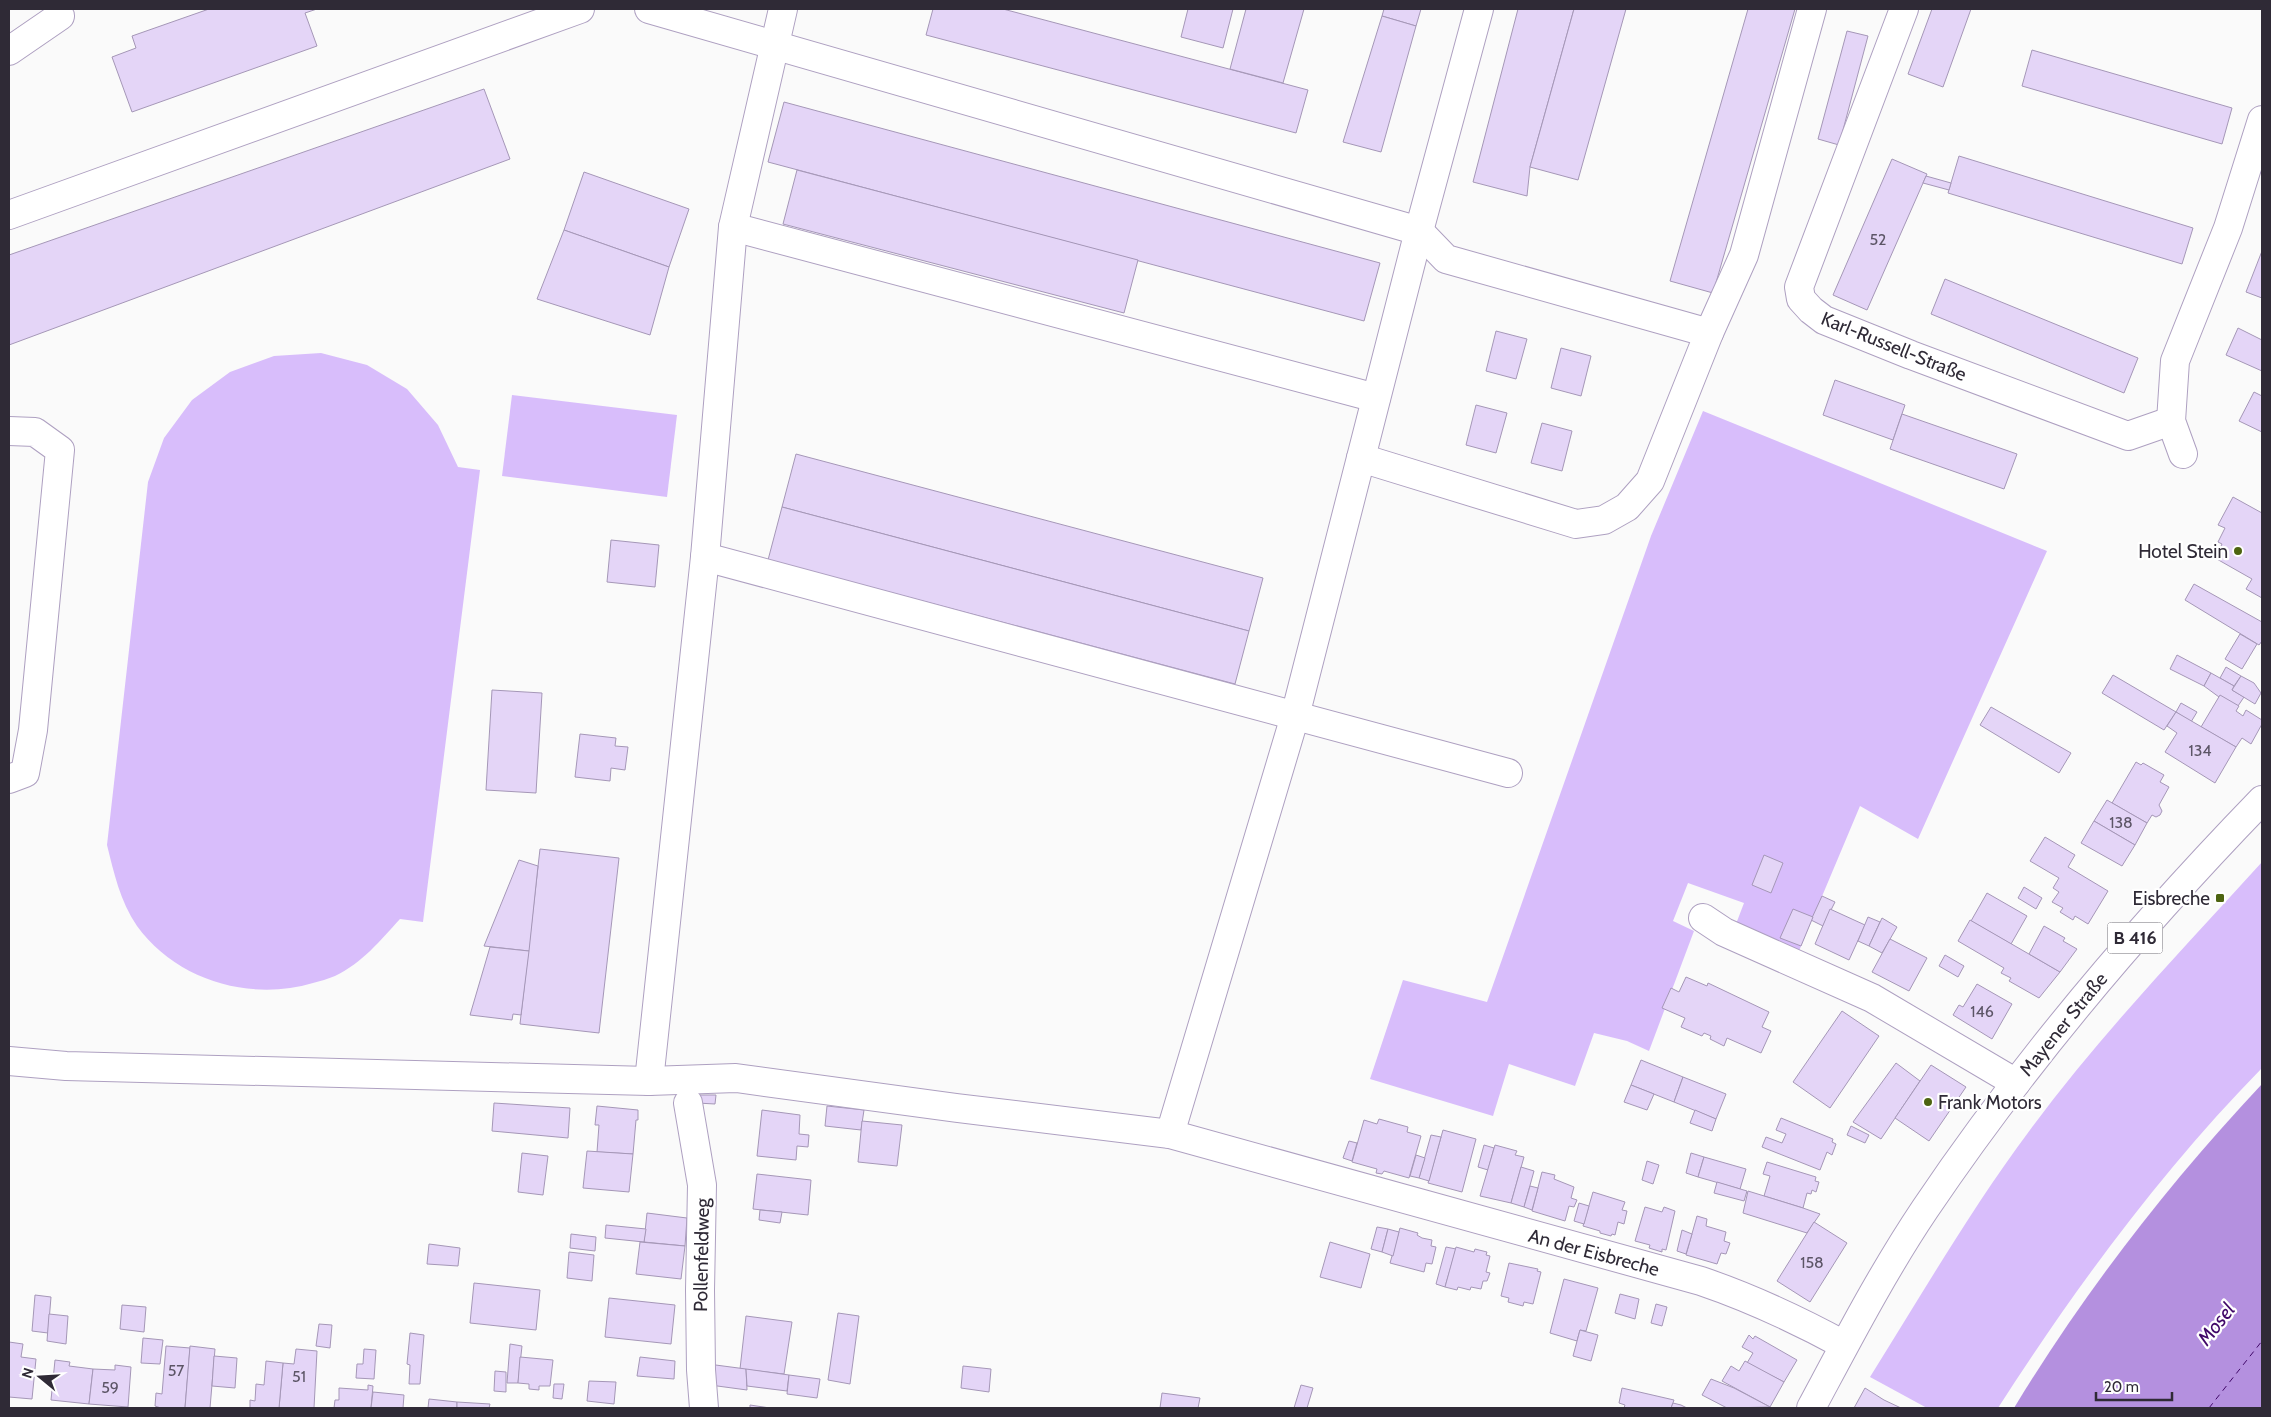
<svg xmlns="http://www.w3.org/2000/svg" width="2271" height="1417" font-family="Cabin,sans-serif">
<rect width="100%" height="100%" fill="#fafafa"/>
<g fill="#d8bdfb">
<path d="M321,353L367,365L407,389L438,425L458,467L480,470L423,922L400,919C380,941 362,963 335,976C328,979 320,981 313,983C250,1002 176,980 137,926C120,901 114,873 107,845L148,482L164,438L192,400L230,372L274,356Z"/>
<polygon points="512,395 677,415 667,497 502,476"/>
<polygon points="1703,411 2047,551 1918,839 1860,806 1799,951 1736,924 1744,903 1688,883 1673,921 1694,931 1649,1051 1627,1041 1594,1033 1575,1086 1509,1064 1493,1116 1370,1079 1403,980 1487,1002 1651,536"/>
<path d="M2262,862V1068C2162,1170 2075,1288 1998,1408H1927L1870,1377C1922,1294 1971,1209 2030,1130C2100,1035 2183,949 2262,862Z"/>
</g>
<path fill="#b490df" d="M2262,1084V1408H2014C2085,1291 2169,1183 2262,1084Z"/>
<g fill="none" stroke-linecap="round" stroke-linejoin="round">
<polyline stroke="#400768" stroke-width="1" stroke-dasharray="6 5" stroke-linecap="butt" points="2209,1408 2262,1341"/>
</g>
<g fill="#e4d5f7" stroke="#a597b7">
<polygon points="209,9 317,9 305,13 317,46 132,112 112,57 136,48 132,36"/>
<polygon points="933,9 1003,9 1308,90 1296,133 926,35"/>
<polygon points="1188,9 1233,9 1223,48 1181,37"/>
<polygon points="1246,9 1304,9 1283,83 1230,69"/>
<polygon points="1384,9 1421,9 1416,26 1382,16"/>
<polygon points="1518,9 1574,9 1530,167 1527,196 1473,182"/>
<polygon points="1574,9 1626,9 1578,180 1530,167"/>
<polygon points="1748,9 1795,9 1713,293 1670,281"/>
<polygon points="1932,9 1971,9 1943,87 1908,74"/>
<polygon points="1382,16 1416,26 1381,152 1343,142"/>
<polygon points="1847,31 1868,36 1839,145 1818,139"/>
<polygon points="2032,50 2232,108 2222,144 2022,86"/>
<polygon points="484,89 510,159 9,345 9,255"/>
<polygon points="784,102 1380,263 1364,321 768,162"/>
<polygon points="1959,156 2193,228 2182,264 1948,193"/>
<polygon points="1892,159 1927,174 1867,310 1833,295"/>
<polygon points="797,170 1138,260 1124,313 783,224"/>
<polygon points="584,172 689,209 669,267 564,230"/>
<polygon points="1926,176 1951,183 1949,190 1923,183"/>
<polygon points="564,230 669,267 650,335 537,299"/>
<polygon points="2262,251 2262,298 2246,292"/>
<polygon points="1945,279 2138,358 2124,393 1931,314"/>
<polygon points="2238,328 2262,340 2262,371 2226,355"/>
<polygon points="1496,331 1527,339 1516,379 1486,371"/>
<polygon points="1561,348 1591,356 1581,396 1551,388"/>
<polygon points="1835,380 1905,405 1893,440 1823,415"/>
<polygon points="2254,392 2262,396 2262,432 2239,421"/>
<polygon points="1476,405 1507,413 1496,453 1466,445"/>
<polygon points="1902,414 2017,454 2004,489 1890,449"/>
<polygon points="1542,423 1572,431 1562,471 1531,463"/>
<polygon points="796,454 1263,578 1249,631 782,507"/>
<polygon points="2233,497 2262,513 2262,598 2246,589 2252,579 2215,558 2222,544 2218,542 2225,528 2218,525"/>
<polygon points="782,507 1249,631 1235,684 768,560"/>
<polygon points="611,540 659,545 655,587 607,582"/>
<polygon points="2194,584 2262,622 2262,641 2259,645 2185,600"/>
<polygon points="2240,634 2257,644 2242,669 2225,659"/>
<polygon points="2177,655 2211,673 2204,686 2170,669"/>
<polygon points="2226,667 2241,676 2234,686 2220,678"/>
<polygon points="2211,673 2234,686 2232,690 2244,697 2238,706 2219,697 2204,686"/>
<polygon points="2113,675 2176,712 2164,730 2102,693"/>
<polygon points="2241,676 2254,683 2261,693 2255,704 2232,690"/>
<polygon points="492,690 542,693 536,793 486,790"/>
<polygon points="2220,695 2239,706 2236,711 2243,716 2246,710 2262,720 2262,724 2251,744 2242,738 2236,747 2201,727"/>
<polygon points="2181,703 2197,712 2191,722 2176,712"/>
<polygon points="1991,707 2071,753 2059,773 1980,725"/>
<polygon points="2176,712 2236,747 2215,783 2165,752 2177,733 2167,726"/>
<polygon points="580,734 616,738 615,746 628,747 625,770 611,768 610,781 575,777"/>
<polygon points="2136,762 2141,765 2143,763 2164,775 2160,782 2169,787 2159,805 2162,811 2160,815 2156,817 2152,815 2147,823 2112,803"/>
<polygon points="2107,800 2147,823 2135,845 2094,821"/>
<polygon points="2094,821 2135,845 2122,866 2081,843"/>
<polygon points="2045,837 2075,855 2068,867 2108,891 2088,924 2075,916 2073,920 2060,912 2063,908 2052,902 2059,892 2053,888 2059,878 2030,861"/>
<polygon points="540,849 619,858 599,1033 520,1024"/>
<polygon points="1764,855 1783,863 1771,893 1752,885"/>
<polygon points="519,860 538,866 529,951 484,946"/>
<polygon points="2024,887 2042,898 2036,909 2018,898"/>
<polygon points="1987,893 2027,916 2011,944 1971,921"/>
<polygon points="1822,896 1835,902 1823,926 1811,920"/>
<polygon points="1793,909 1813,917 1801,946 1780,938"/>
<polygon points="1830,909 1865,925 1849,960 1815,944"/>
<polygon points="1868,917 1880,922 1869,946 1858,941"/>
<polygon points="1882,918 1897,927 1882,953 1869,946"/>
<polygon points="1970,920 2060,972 2039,998 2009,981 2011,978 2001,973 2004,968 1958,941"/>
<polygon points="2044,926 2065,938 2063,941 2077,949 2060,972 2029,954"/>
<polygon points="1890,939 1927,958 1909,991 1872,972"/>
<polygon points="490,947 529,951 521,1015 513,1014 512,1020 470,1015"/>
<polygon points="1945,955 1964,966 1958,977 1939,966"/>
<polygon points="1686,977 1707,986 1708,983 1769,1012 1762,1027 1771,1031 1761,1053 1727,1038 1724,1046 1710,1039 1711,1036 1704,1033 1702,1036 1681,1027 1685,1018 1662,1008 1671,988 1679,992"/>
<polygon points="1977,984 2012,1004 1992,1039 1953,1015 1959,1005 1963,1007"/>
<polygon points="1842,1011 1879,1036 1830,1108 1793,1082"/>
<polygon points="1641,1060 1683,1077 1674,1102 1631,1085"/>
<polygon points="1896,1063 1920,1081 1881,1139 1853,1122"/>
<polygon points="1931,1065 1966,1087 1929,1141 1895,1118"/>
<polygon points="1683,1077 1726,1094 1716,1119 1674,1102"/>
<polygon points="1631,1085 1654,1094 1647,1110 1624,1102"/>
<polygon points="698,1095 716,1095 715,1104 697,1103"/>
<polygon points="494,1103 570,1108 568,1138 492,1131"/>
<polygon points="597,1106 638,1110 638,1120 636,1120 633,1154 597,1152 599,1125 595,1125"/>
<polygon points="827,1106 864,1110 861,1130 825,1126"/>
<polygon points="762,1110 800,1115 799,1134 809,1135 808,1147 797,1146 796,1160 757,1156"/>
<polygon points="1695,1110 1716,1119 1712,1131 1690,1123"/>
<polygon points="1781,1118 1833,1139 1832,1142 1836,1144 1832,1155 1827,1152 1820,1170 1762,1147 1766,1137 1782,1143 1786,1134 1776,1130"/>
<polygon points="1379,1119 1408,1127 1407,1132 1421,1136 1409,1178 1384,1171 1382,1174 1376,1173 1377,1169 1352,1162 1364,1120 1377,1124"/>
<polygon points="862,1121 902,1125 897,1166 858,1162"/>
<polygon points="1851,1126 1869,1135 1865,1143 1847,1135"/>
<polygon points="1443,1130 1476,1139 1462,1192 1428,1183"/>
<polygon points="1431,1135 1441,1137 1429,1181 1419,1178"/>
<polygon points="1349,1141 1357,1143 1352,1161 1343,1158"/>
<polygon points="1484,1145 1494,1148 1488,1170 1478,1167"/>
<polygon points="1495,1145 1517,1151 1515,1155 1524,1157 1511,1203 1480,1196"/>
<polygon points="587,1151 633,1154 629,1192 583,1188"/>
<polygon points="522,1153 548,1156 543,1195 518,1192"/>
<polygon points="1691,1153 1704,1157 1698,1177 1686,1173"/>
<polygon points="1416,1155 1425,1158 1419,1178 1410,1176"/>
<polygon points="1704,1157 1746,1169 1740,1189 1698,1177"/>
<polygon points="1647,1161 1659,1165 1653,1184 1642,1180"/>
<polygon points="1767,1162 1816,1177 1815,1181 1819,1182 1816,1192 1812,1190 1811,1194 1807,1193 1803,1208 1764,1196 1770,1176 1763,1174"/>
<polygon points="1521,1167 1534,1171 1524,1207 1511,1203"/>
<polygon points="1542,1172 1555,1175 1554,1179 1574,1187 1571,1198 1577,1200 1574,1207 1569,1206 1565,1221 1532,1211"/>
<polygon points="757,1174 811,1180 808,1215 753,1209"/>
<polygon points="1717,1182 1747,1191 1744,1201 1714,1193"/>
<polygon points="1530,1186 1538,1188 1532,1210 1524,1207"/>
<polygon points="1748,1191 1803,1208 1820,1214 1807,1233 1743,1213"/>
<polygon points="1593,1192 1625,1202 1622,1210 1627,1211 1624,1224 1618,1222 1615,1235 1612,1234 1611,1236 1600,1233 1600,1231 1583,1226"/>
<polygon points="1579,1203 1589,1206 1584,1224 1574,1221"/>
<polygon points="1645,1207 1662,1212 1664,1207 1675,1211 1666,1250 1662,1249 1662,1252 1649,1248 1650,1245 1635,1241"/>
<polygon points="760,1210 782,1212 780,1223 759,1220"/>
<polygon points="647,1213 687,1218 685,1246 644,1242"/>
<polygon points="1697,1216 1707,1219 1706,1226 1726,1232 1724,1241 1730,1243 1726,1254 1721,1253 1717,1264 1686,1255"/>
<polygon points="1814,1222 1847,1243 1810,1302 1777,1281"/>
<polygon points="606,1225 646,1229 644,1242 605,1238"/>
<polygon points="1377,1227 1388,1229 1382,1252 1371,1249"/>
<polygon points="1400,1228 1418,1233 1417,1235 1422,1238 1432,1240 1431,1246 1436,1247 1432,1264 1426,1263 1424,1272 1390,1263"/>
<polygon points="1388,1229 1399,1232 1393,1256 1382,1252"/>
<polygon points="1682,1230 1692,1234 1686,1254 1677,1251"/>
<polygon points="571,1234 596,1237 595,1251 570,1248"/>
<polygon points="640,1242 685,1246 681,1279 636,1274"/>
<polygon points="1330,1242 1370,1254 1361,1288 1320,1277"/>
<polygon points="429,1244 460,1248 458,1266 427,1264"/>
<polygon points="1446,1247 1456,1249 1445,1287 1436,1284"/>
<polygon points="1456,1247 1474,1252 1475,1249 1487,1252 1486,1255 1490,1256 1486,1272 1490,1273 1487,1281 1483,1281 1481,1289 1471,1287 1470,1290 1458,1287 1457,1290 1445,1287"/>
<polygon points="569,1252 594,1255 592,1281 567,1278"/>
<polygon points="1509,1263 1538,1269 1537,1271 1541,1272 1533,1304 1524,1302 1523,1306 1508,1302 1509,1298 1501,1296"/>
<polygon points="1564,1279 1598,1288 1586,1331 1580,1330 1577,1341 1550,1333"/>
<polygon points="474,1283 540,1290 536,1330 470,1323"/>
<polygon points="1620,1294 1639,1299 1635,1319 1615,1313"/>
<polygon points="35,1295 51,1297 48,1333 32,1331"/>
<polygon points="609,1298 675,1305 671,1344 605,1337"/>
<polygon points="1656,1304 1667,1307 1662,1326 1651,1323"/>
<polygon points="122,1305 146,1307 144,1332 120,1329"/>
<polygon points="838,1313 859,1316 850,1384 828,1380"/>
<polygon points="49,1314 68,1316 66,1344 47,1341"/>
<polygon points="746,1316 792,1322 784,1374 740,1369"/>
<polygon points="319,1324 332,1325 330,1348 316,1346"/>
<polygon points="1580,1330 1598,1335 1591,1361 1573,1356"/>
<polygon points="410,1333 424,1335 420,1384 409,1384 410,1365 407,1364"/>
<polygon points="1749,1335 1753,1339 1755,1336 1797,1360 1784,1382 1747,1363 1753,1353 1742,1347"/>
<polygon points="143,1338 163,1340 160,1364 141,1363"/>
<polygon points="9,1342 23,1344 21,1357 36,1359 32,1399 9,1397"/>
<polygon points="510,1344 522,1346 518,1383 507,1383"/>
<polygon points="166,1346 190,1348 185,1408 161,1408 155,1406 156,1393 162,1394"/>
<polygon points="190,1346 215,1349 210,1408 185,1408"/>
<polygon points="296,1349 317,1351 314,1408 279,1408 283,1363 294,1364"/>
<polygon points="364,1349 376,1350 374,1379 356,1378 357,1364 363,1364"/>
<polygon points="214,1356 237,1358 235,1388 212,1386"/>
<polygon points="520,1357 553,1360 550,1386 539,1386 539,1390 529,1389 529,1384 518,1383"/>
<polygon points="640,1357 675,1361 674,1379 637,1376"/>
<polygon points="55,1360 70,1362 69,1366 93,1369 89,1404 51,1400"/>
<polygon points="266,1361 283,1363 279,1408 250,1408 250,1400 255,1401 256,1384 264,1385"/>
<polygon points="1745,1361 1784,1382 1770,1407 1722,1381 1731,1366 1739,1371"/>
<polygon points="708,1364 746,1369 747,1390 710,1385"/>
<polygon points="115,1365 131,1367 128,1407 89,1404 93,1369 115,1370"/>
<polygon points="963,1366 991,1369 989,1392 961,1388"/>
<polygon points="746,1369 789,1375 787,1391 747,1386"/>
<polygon points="495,1371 506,1372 506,1392 494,1391"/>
<polygon points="789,1375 820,1379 817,1398 787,1394"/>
<polygon points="1711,1379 1734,1388 1770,1407 1727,1408 1702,1395"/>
<polygon points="589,1381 616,1382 614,1404 587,1401"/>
<polygon points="554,1384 564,1384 562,1399 553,1398"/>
<polygon points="368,1385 373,1386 371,1408 334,1408 335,1400 339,1400 339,1388 368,1390"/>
<polygon points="1301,1385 1313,1388 1307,1408 1294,1408"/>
<polygon points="1622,1388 1674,1400 1671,1408 1624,1408 1625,1405 1619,1403"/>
<polygon points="1865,1388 1884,1400 1901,1408 1854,1408"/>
<polygon points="373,1392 404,1395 403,1408 371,1408"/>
<polygon points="1162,1393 1200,1398 1198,1408 1160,1408"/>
<polygon points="429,1399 457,1402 457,1408 428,1408"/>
<polygon points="457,1402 490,1404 489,1408 457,1408"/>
<polygon points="1673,1403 1681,1405 1687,1408 1671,1408"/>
<polygon points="750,1405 770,1408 750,1408"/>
</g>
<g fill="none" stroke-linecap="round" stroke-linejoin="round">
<defs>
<g id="minor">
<polyline points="649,9 1419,231 1446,259 1709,333"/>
<polyline points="1904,9 1799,287 1801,299 1811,310 1824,320 1911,355 2128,436 2171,421"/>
<polyline points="9,51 60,16"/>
<polyline points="9,215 580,9"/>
<polyline points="733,227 1376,398"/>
<polyline points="9,431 35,432 60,450 33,730 25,773 9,779"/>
<polyline points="2183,454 2171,421 2175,361 2228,228 2262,120"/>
<polyline points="1361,458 1576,524 1604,520 1627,507 1650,481 1709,333 1744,255 1812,9"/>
<polyline points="705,557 1508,773"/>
<polyline points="1703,918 1724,932 1872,998 2016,1083"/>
<path d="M9,1061L66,1066L649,1081L736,1078L957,1108L1170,1134L1701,1281C1751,1298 1798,1320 1844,1345"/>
<polyline points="649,1081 705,557 733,227 783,9"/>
<polyline points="688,1103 702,1185 700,1290 701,1370 704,1408"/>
<polyline points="1170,1134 1295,716 1419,231 1479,9"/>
</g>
<path id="major" d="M1811,1408C1847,1341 1882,1273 1925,1209C2024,1062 2139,927 2262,800"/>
</defs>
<use href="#minor" stroke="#aea0c1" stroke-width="30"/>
<use href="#major" stroke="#aea0c1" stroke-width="30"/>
<use href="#minor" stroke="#fff" stroke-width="28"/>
<use href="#major" stroke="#fff" stroke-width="28"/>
</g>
<g fill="#4d6411" stroke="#fff" stroke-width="2">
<circle cx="2238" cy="551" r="5"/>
<rect x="2215" y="893" width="10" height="10" rx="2.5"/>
<circle cx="1928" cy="1102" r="5"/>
</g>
<g text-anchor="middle" stroke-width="4.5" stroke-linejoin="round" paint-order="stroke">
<g font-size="16" fill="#5c5566">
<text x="1878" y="245">52</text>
<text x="2200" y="756">134</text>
<text x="2121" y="828">138</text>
<text x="1982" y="1017">146</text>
<text x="1812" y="1268">158</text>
<text x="176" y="1376">57</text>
<text x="299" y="1382">51</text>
<text x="110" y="1393">59</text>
</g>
<rect fill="#fff" stroke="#6d6a72" stroke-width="1" x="2107.5" y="922.5" width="55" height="31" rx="4"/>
<g font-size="18" font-weight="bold" fill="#2f2a36">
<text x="2135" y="944">B 416</text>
</g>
<g font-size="19" fill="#2f2a36" stroke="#fff">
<text transform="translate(1894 346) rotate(22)" y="7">Karl-Russell-Straße</text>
<text transform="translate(2063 1024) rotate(-51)" y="7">Mayener Straße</text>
<text transform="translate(1594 1252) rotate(15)" y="7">An der Eisbreche</text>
<text transform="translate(701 1255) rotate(-89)" y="7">Pollenfeldweg</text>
</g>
<g font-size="19" fill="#2f2a36" stroke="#fff" text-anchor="end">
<text x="2228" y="558">Hotel Stein</text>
<text x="2210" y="905">Eisbreche</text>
<text x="1938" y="1109" text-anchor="start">Frank Motors</text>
</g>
<g font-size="20" font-style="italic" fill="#400768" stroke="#fff">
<text transform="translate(2216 1324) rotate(-52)" y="7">Mosel</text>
</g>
</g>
<rect width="2271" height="1417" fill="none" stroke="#2f2a36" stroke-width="20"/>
<g transform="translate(40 1377) rotate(288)" stroke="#ffffff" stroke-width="4" paint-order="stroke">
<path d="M0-4L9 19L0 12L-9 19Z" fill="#2f2a36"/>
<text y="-8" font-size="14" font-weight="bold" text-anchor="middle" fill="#2f2a36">N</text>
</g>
<path d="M2096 1392v8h76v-8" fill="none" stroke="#2f2a36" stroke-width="2.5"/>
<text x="2104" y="1392" font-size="15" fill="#2f2a36" stroke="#ffffff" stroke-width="4" paint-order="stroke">20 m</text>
</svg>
